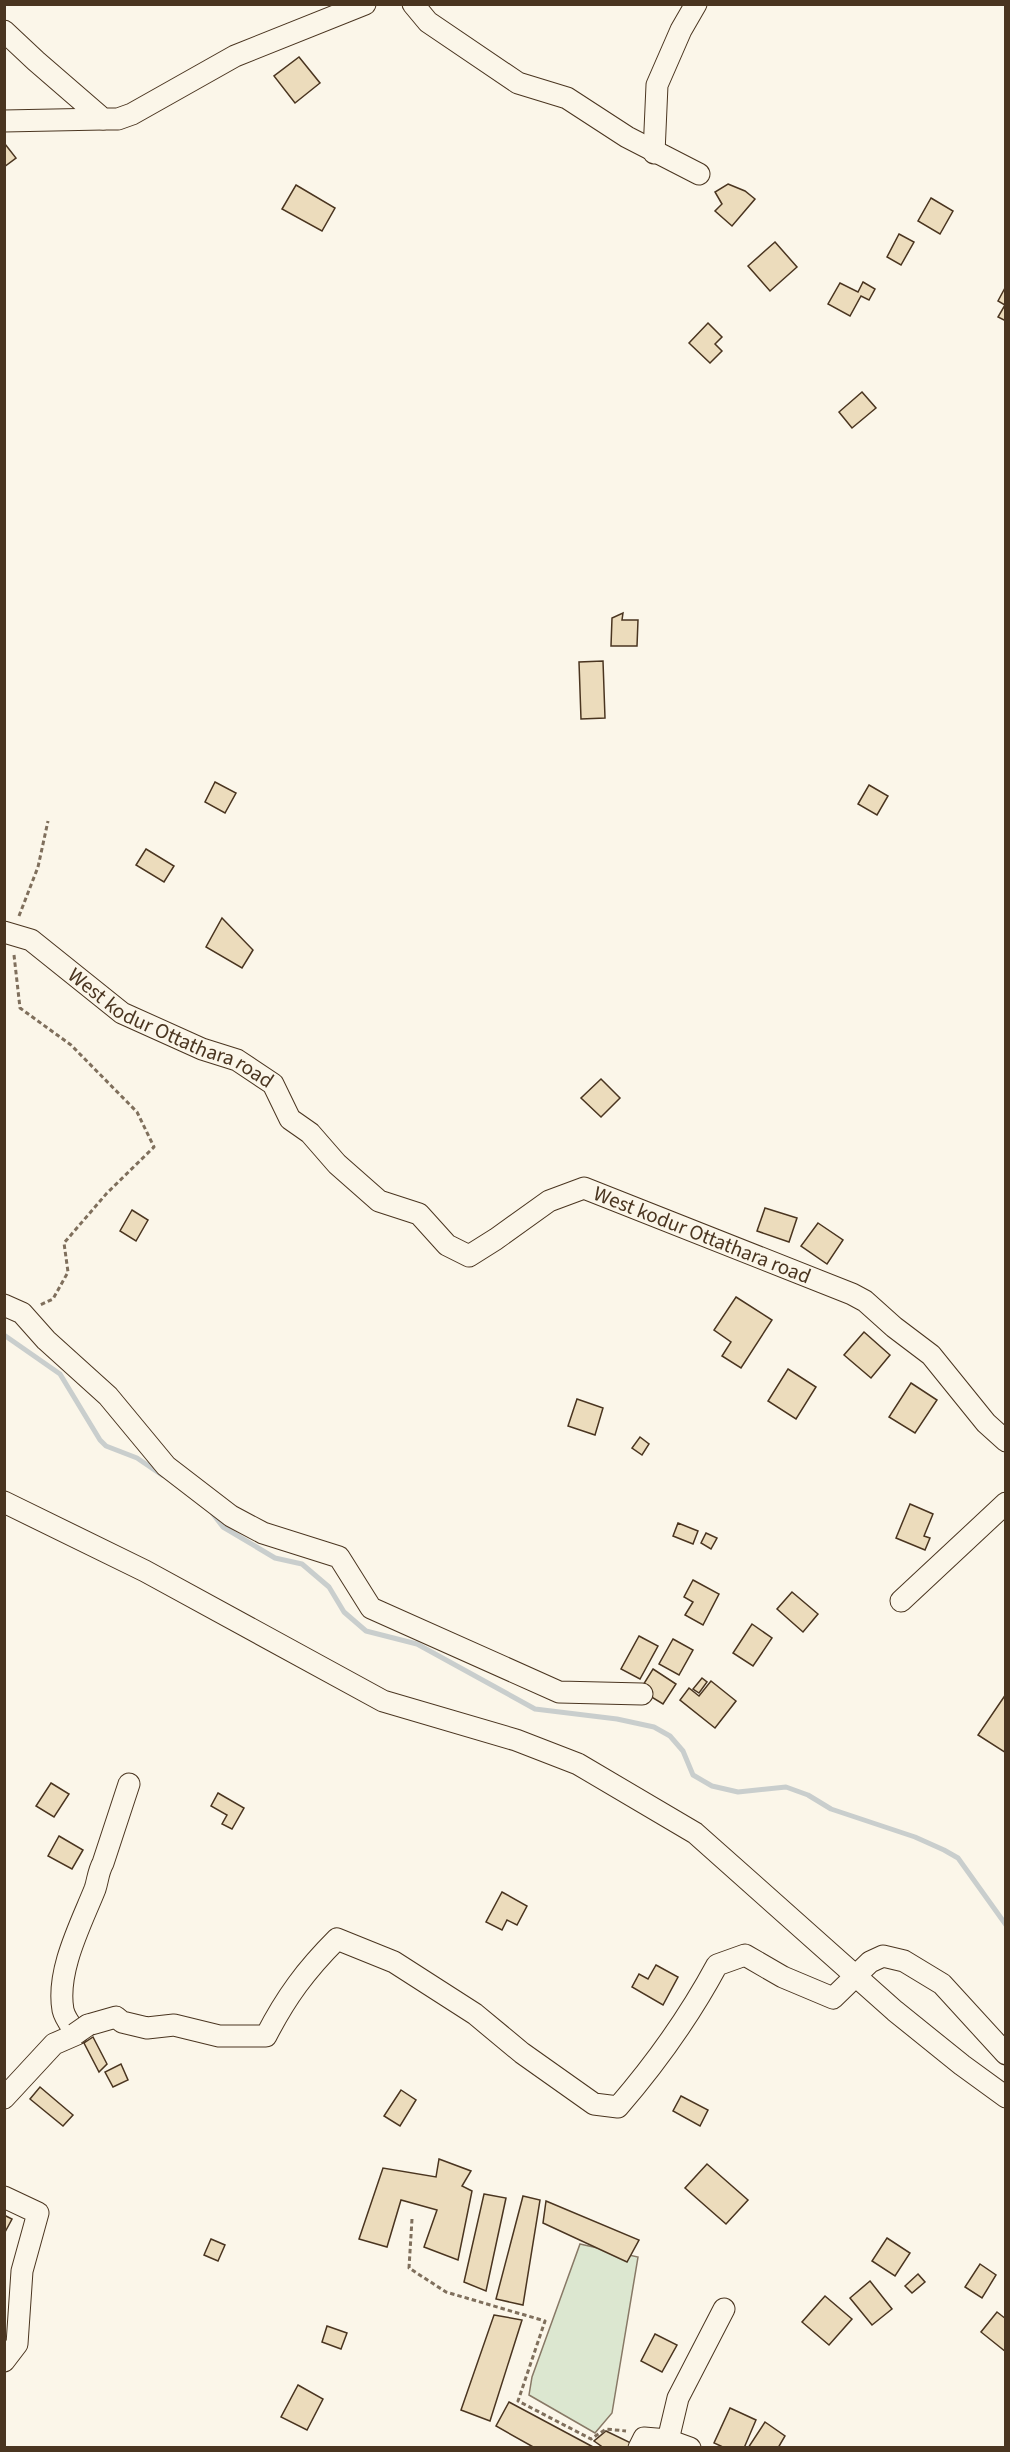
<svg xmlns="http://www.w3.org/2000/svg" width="1010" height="2452" font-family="'Source Sans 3',sans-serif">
<rect width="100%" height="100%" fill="#fbf6e9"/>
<polygon fill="#dce7d0" stroke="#887966" stroke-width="1.5" points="580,2244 638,2257 612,2413 595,2433 529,2395 532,2377"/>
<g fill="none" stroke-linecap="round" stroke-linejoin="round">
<g stroke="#c9cecd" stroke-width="5">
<polyline points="4,1335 60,1374 100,1440 106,1446 137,1458 162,1475"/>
<polyline points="213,1514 223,1527 275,1558 302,1564 329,1587 344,1612 366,1631 417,1644 535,1709 617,1719 654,1727 670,1736 683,1751 693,1775 712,1786 738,1792 786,1787 808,1795 831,1809 915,1837 944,1850 958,1858 1006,1925"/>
</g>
</g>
<g fill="#ecdcbc" stroke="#4a3520" stroke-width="1.5">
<polygon points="299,57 320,83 295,103 274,76"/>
<polygon points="5,144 16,158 4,167 4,145"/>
<polygon points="728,184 745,191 755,199 732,226 715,211 722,204 715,192"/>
<polygon points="296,185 335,208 322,231 282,209"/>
<polygon points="931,198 953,211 940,234 918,221"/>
<polygon points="899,234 914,242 901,265 887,257"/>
<polygon points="775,242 797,267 770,291 748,266"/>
<polygon points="863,282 875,289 869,300 861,296 850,316 828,304 840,283 858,292"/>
<polygon points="1006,286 1006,321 998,317 1005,305 998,301"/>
<polygon points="708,323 722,337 715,344 722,351 710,363 689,343"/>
<polygon points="862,392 876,408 852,428 839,412"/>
<polygon points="623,613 622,620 638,620 637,646 611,646 612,618"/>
<polygon points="603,661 605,718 581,719 579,662"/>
<polygon points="215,782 236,793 225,813 205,802"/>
<polygon points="869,785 888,796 877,815 858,804"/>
<polygon points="146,849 174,866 164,882 136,865"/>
<polygon points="222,918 253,950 242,968 206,947"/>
<polygon points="601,1079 620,1098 601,1117 581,1098"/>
<polygon points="765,1208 797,1218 789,1242 757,1231"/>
<polygon points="132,1210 148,1220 136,1241 120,1231"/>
<polygon points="818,1223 843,1240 827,1264 801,1246"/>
<polygon points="736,1297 772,1320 741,1368 722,1356 731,1342 714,1330"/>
<polygon points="864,1332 890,1355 871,1378 844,1355"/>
<polygon points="788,1369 816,1387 796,1419 768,1401"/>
<polygon points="911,1383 937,1400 915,1433 889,1417"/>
<polygon points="577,1399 603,1408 595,1435 568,1426"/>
<polygon points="640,1437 649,1444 642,1455 632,1448"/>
<polygon points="910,1504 933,1514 924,1536 930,1538 925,1550 896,1538"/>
<polygon points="678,1523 698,1531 693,1544 673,1536"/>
<polygon points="706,1533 717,1538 711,1549 701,1543"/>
<polygon points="693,1580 719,1594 703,1625 685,1615 693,1602 684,1597"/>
<polygon points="792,1592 818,1614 803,1632 777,1609"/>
<polygon points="752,1624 772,1638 753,1666 733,1653"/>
<polygon points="639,1636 658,1646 640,1679 621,1669"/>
<polygon points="673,1639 693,1650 679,1675 659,1664"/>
<polygon points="653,1669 676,1684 663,1704 640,1690"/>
<polygon points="702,1678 707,1682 699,1693 693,1689"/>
<polygon points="711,1681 736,1701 715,1728 680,1700 689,1688 699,1696"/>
<polygon points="1006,1694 1006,1753 978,1735"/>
<polygon points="51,1783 69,1794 54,1817 36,1806"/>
<polygon points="218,1793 244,1808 232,1829 222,1824 227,1815 211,1806"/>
<polygon points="59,1836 83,1850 72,1869 48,1856"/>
<polygon points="502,1892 527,1906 517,1925 507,1920 502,1930 486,1922"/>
<polygon points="656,1965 678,1977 663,2005 632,1987 639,1974 648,1979"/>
<polygon points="93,2037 107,2064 99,2072 84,2043"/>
<polygon points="121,2064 128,2080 113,2087 105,2072"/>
<polygon points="40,2087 73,2115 63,2126 30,2099"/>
<polygon points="401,2090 416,2100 400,2126 384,2116"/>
<polygon points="681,2096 708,2110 700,2126 673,2111"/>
<polygon points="439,2159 471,2171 462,2186 472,2191 458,2260 424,2247 437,2210 401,2200 387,2247 359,2239 383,2168 436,2177"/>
<polygon points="707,2164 748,2200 726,2224 685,2188"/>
<polygon points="484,2194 506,2198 486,2291 464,2282"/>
<polygon points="523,2196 540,2200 523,2305 496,2299"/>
<polygon points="546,2201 639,2240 627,2262 543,2223"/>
<polygon points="4,2215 12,2219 4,2234"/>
<polygon points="887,2238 910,2253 895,2276 872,2261"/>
<polygon points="211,2239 225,2245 218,2261 204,2255"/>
<polygon points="980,2264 996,2275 982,2298 965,2287"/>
<polygon points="918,2274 925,2282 912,2293 905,2286"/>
<polygon points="870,2281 892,2309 872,2325 850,2298"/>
<polygon points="825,2296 852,2319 829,2345 802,2322"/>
<polygon points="997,2312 1006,2319 1006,2352 981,2332"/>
<polygon points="494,2315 522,2320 490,2421 461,2410"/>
<polygon points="327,2326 347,2333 341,2349 322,2342"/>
<polygon points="655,2334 677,2345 662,2372 641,2361"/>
<polygon points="298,2385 323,2399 307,2430 281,2417"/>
<polygon points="509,2402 595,2448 535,2448 496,2426"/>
<polygon points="730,2408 756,2420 744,2448 725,2448 714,2443"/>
<polygon points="765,2422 785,2436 778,2448 748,2448"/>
<polygon points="606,2431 631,2443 629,2448 604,2448 594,2441"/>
</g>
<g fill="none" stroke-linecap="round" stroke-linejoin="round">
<defs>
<g id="minor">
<polyline points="413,4 428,22 518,83 567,98 627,137 699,174"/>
<polyline points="4,31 36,61 103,119 118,119 132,114 235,56 365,4"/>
<polyline points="4,121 103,119"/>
<polyline points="654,153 657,85 681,30 696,4"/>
<path id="s1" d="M4,932L31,940L122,1013L202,1049L237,1060L273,1084L290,1119L310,1133L337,1164L379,1201L419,1214L447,1245L469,1256L496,1239L549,1201L584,1188L852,1294L865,1301L894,1327L931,1355L986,1423L1006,1441"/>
<polyline points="4,1305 22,1313 46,1340 108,1396 166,1466 231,1516 263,1533 339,1557 371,1608 559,1692 642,1694"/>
<polyline points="4,1502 145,1571 383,1701 516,1740 578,1764 695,1833 895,2011 962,2065 1006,2097"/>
<polyline points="901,1601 1006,1503"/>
<path d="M88,2025L116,2017L122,2022L147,2028L174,2025L219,2036H266C286,1997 306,1970 337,1939L394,1962L475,2014L522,2053L594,2104L618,2107C656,2063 689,2017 717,1965L745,1955L783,1977L833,1998L870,1962L883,1956L904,1961L942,1984L1006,2054"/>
<path d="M4,2098L54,2044L77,2034C72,2027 65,2019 63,2010C56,1971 81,1924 95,1889C98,1880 98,1872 103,1863L129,1784"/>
<polyline points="4,2197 38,2213 22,2271 17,2344 4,2361"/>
<polyline points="668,2440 678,2398 724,2309"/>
<polyline points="639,2448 644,2438 668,2440 690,2448"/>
</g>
</defs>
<use href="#minor" stroke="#4a3520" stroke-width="23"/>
<g stroke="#7f6f5c" stroke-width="3" stroke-dasharray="4.5 3" stroke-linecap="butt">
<polyline points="19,916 38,867 48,821"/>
<polyline points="14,955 20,1008 71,1045 137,1112 154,1147 107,1193 64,1243 68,1272 53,1299 40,1305"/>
<polyline points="412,2219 409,2268 446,2292 545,2321 518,2401 591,2439 606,2429 626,2431"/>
</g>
<use href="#minor" stroke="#fbf6e9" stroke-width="21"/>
<defs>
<polyline id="minor-bridge" points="75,2034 88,2025"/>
</defs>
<use href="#minor-bridge" stroke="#4a3520" stroke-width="23" stroke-linecap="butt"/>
<use href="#minor-bridge" stroke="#fbf6e9" stroke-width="21"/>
</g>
<g text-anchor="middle" stroke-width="4.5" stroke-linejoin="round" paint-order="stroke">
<g font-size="21" fill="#4a3520" stroke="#fbf6e9">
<text dy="7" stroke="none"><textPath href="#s1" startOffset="195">West kodur Ottathara road</textPath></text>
<text dy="7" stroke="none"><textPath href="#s1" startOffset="843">West kodur Ottathara road</textPath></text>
</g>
</g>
<rect width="1010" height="2452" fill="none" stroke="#4a3520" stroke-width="12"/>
</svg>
